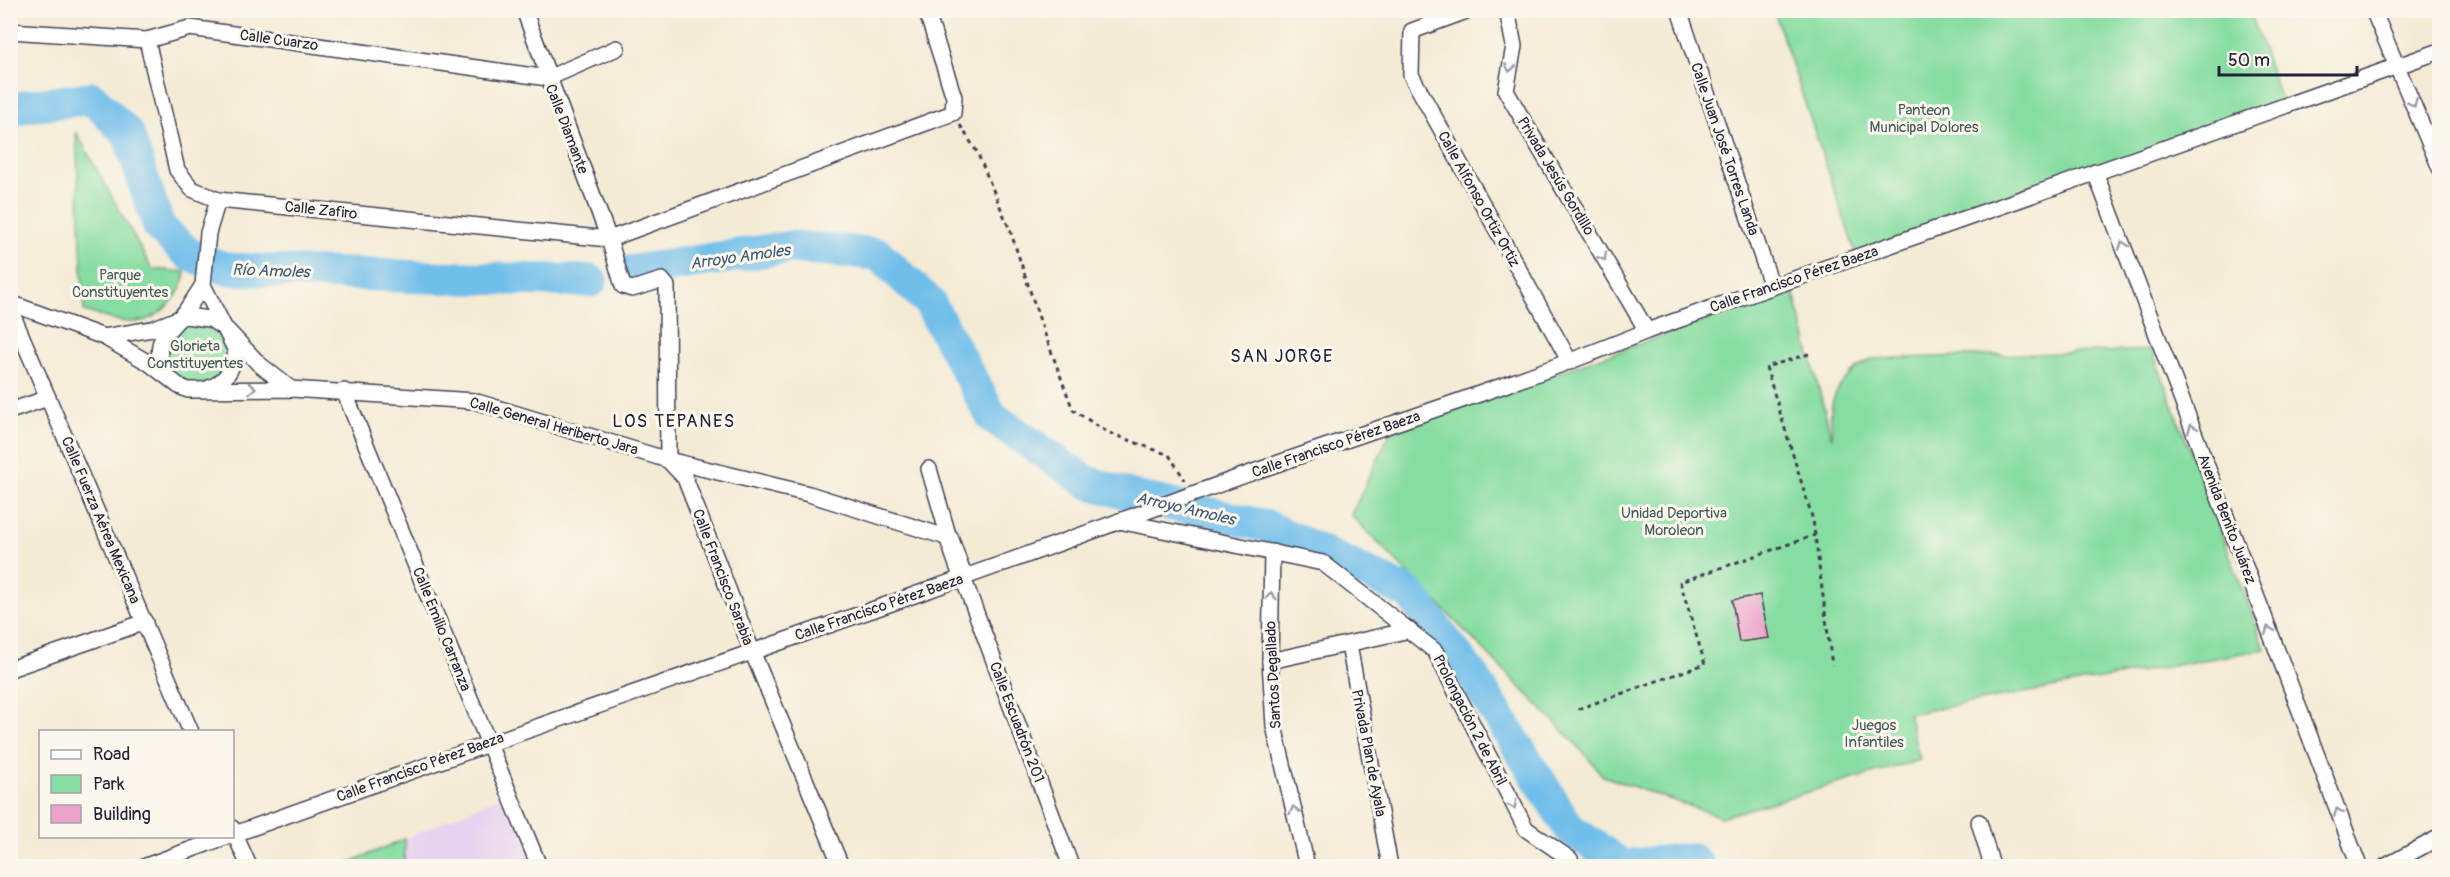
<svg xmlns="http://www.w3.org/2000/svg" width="2450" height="877" font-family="Pangolin,sans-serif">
<rect width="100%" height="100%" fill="#fbf7ec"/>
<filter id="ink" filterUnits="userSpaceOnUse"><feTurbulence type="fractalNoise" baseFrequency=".0167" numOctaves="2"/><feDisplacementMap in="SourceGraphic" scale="12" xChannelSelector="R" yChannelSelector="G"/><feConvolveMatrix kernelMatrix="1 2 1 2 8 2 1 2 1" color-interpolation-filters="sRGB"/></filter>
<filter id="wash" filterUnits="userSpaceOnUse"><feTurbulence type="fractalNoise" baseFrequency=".008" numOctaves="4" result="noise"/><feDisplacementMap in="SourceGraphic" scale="24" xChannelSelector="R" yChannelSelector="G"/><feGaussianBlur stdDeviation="1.35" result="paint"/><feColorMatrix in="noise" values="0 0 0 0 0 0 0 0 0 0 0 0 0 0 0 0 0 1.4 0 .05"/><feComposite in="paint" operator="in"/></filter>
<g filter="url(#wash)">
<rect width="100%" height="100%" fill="#f4ebd5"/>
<polygon fill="#e7d2ef" points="507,793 535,866 404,866 405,839"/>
<g fill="#86dda1" stroke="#54806e" stroke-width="1.5">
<polygon points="1774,11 2250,11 2283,106 1857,257"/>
<path d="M76,132L152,269L185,272C183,296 156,324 130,322C115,322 98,315 84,311Z"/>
<path d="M1793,290L1832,439C1833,430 1830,419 1831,410C1833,387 1853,369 1872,359L2152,350L2265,649L1908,714L1920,760L1721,817L1603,776L1576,744L1351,515L1391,431Z"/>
<path d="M190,322C215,322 238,344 224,370C221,375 214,380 210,384H181L164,363L167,337L181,325Z"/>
<polygon points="405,839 404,866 341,866"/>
</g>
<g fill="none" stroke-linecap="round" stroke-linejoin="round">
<g stroke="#6fbeea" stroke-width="33">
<polyline points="10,111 27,106 92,98 128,134 159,227 190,255 227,269 425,277 591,281"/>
<polyline points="628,272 791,247 878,254 929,302 992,417 1087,482 1136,497 1266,526 1409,593 1473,676 1570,829 1623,866 1691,859 1699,866"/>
</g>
</g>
<g id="blocks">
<polygon fill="#eca2ca" points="1760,595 1769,638 1739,642 1732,600"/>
</g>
</g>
<g filter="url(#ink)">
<use href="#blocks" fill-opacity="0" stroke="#424052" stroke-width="1.5"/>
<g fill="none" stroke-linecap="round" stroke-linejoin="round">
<defs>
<g id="minor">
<polyline points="524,10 609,239 623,286 632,289 662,280 667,286 668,460 685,478 752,651 841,866"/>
<polyline points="1469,10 1412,31 1411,75 1570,362"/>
<polyline points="1507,10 1514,46 1506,91 1647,331"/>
<polyline points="1679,10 1772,287"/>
<polyline points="2373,10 2440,168"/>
<polyline points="10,31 147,40 190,28 548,78 617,48"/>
<polyline points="147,40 177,170 192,189 218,200 609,239 953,113 954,97 926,10"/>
<polyline points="2095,172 2359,866"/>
<polyline points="10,303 104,337 149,363 179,386 188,390 291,389 474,401 668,460 809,494 949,538"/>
<polyline points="10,309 191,732"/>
<polyline points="104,337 152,329 185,316 210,319 227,330 259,364 291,389"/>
<path d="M165,374C152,340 163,337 184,313C191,304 197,294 203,285"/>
<path d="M209,388C226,382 233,369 236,351L203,285L208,233L218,200"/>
<polyline points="344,391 539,866"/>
<polyline points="10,411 48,398"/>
<polyline points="929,469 949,538"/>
<polyline points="1119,521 1323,563 1435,651 1526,829 1570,859 1573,866"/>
<polyline points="1272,552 1270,661 1274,726 1307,866"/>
<polyline points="963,578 1071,866"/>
<polyline points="1349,645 1389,861"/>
<polyline points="1270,661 1410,630"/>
<polyline points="10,669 145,622"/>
<polyline points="1979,822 1992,866"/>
<polyline points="232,828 249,866"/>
<path d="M232,835C552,719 874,613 1193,494C1343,438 1498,392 1647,331L2440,51"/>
<polyline points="146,866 228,836"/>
<polyline points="2386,866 2440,837"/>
</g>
<polyline id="tertiary" points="949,538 963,578"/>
</defs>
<use href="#minor" stroke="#424052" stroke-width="18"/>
<use href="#tertiary" stroke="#424052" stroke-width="21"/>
<g stroke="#424052" stroke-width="3" stroke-dasharray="4.5 4.5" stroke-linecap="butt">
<polyline points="960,125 977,152 1010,230 1040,321 1073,410 1107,432 1169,455 1185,480"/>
<polyline points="1809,354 1766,367 1813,520 1832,665"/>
<polyline points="1578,709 1705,664 1680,582 1815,535"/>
</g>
<use href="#minor" stroke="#fff" stroke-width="15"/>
<use href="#tertiary" stroke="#fff" stroke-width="18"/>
</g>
<defs><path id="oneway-chevron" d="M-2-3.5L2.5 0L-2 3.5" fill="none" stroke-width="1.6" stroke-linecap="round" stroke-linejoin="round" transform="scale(1.5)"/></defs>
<g stroke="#9c9ca7">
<use href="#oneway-chevron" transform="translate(1510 68) rotate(101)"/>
<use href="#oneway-chevron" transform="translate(2413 103) rotate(68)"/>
<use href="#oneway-chevron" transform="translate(2123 245) rotate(-111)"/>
<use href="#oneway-chevron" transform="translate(1603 257) rotate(59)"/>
<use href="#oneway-chevron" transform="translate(252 388) rotate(-2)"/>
<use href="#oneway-chevron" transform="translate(2192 428) rotate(-111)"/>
<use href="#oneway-chevron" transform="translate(1271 596) rotate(-89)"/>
<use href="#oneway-chevron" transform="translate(2269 630) rotate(-111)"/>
<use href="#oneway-chevron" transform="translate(1513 805) rotate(63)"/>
<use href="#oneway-chevron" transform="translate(1294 810) rotate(-103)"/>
<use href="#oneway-chevron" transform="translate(2338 812) rotate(-111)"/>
</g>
</g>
<g text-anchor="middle" stroke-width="6" stroke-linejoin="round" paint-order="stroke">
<g font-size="15" fill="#22223b" stroke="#fbf7ec">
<text transform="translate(279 40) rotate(8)" y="5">Calle Cuarzo</text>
<text transform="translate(567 129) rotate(69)" y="5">Calle Diamante</text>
<text transform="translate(1725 149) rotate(71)" y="5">Calle Juan José Torres Landa</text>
<text transform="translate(1556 176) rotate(59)" y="5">Privada Jesús Gordillo</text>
<text transform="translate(1479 199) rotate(61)" y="5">Calle Alfonso Ortiz Ortiz</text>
<text transform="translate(321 210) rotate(6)" y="5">Calle Zafiro</text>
<text transform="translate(1794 279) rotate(-19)" y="5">Calle Francisco Pérez Baeza</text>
<text transform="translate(554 426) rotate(16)" y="5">Calle General Heriberto Jara</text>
<text transform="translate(1336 444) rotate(-19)" y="5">Calle Francisco Pérez Baeza</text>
<text transform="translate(2227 519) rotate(69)" y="5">Avenida Benito Juárez</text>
<text transform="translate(101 520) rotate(67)" y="5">Calle Fuerza Aérea Mexicana</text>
<text transform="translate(723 577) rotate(69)" y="5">Calle Francisco Sarabia</text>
<text transform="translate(879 607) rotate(-19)" y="5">Calle Francisco Pérez Baeza</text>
<text transform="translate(442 629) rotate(68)" y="5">Calle Emilio Carranza</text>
<text transform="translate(1273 675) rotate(-93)" y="5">Santos Degallado</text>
<text transform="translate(1470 720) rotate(63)" y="5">Prolongación 2 de Abril</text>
<text transform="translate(1017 722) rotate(69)" y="5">Calle Escuadrón 201</text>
<text transform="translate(1369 753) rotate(79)" y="5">Privada Plan de Ayala</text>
<text transform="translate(420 767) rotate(-20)" y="5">Calle Francisco Pérez Baeza</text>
</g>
<g font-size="15" fill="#405a5a" stroke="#fbf7ec">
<text x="1924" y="115">Panteon<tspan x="1924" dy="17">Municipal Dolores</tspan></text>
<text x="120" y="280">Parque<tspan x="120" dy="17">Constituyentes</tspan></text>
<text x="195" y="351">Glorieta<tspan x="195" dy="17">Constituyentes</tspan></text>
<text x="1674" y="518">Unidad Deportiva<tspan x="1674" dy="17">Moroleon</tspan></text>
<text x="1874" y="730">Juegos<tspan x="1874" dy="17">Infantiles</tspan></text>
</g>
<g font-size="16" font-style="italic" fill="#3d5978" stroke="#fbf7ec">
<text transform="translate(740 256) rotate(-8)" y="6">Arroyo Amoles</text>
<text transform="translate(271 270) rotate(2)" y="6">Río Amoles</text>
<text transform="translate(1186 508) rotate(13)" y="6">Arroyo Amoles</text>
</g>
<g font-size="18" letter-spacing="1.5" fill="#22223b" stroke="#fbf7ec">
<text x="1282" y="362">SAN JORGE</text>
<text x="674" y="427">LOS TEPANES</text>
</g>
</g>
<rect width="2450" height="877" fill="none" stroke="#fbf7ec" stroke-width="36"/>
<rect x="39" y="730" width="195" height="108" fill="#fbf7ec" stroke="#a4a2a5" stroke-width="1.5"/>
<rect x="51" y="750" width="30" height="9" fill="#ffffff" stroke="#a4a2a5" stroke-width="1.5"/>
<text x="93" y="760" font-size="18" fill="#22223b">Road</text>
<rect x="51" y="775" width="30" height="18" fill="#86dda1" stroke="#a4a2a5" stroke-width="1.5"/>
<text x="93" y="790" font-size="18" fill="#22223b">Park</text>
<rect x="51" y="805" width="30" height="18" fill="#eca2ca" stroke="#a4a2a5" stroke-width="1.5"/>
<text x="93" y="820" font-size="18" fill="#22223b">Building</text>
<path d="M2219 66v9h138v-9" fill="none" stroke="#22223b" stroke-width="3"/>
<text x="2228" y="66" font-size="18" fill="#22223b" stroke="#fbf7ec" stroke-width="4.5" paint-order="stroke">50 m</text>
</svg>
